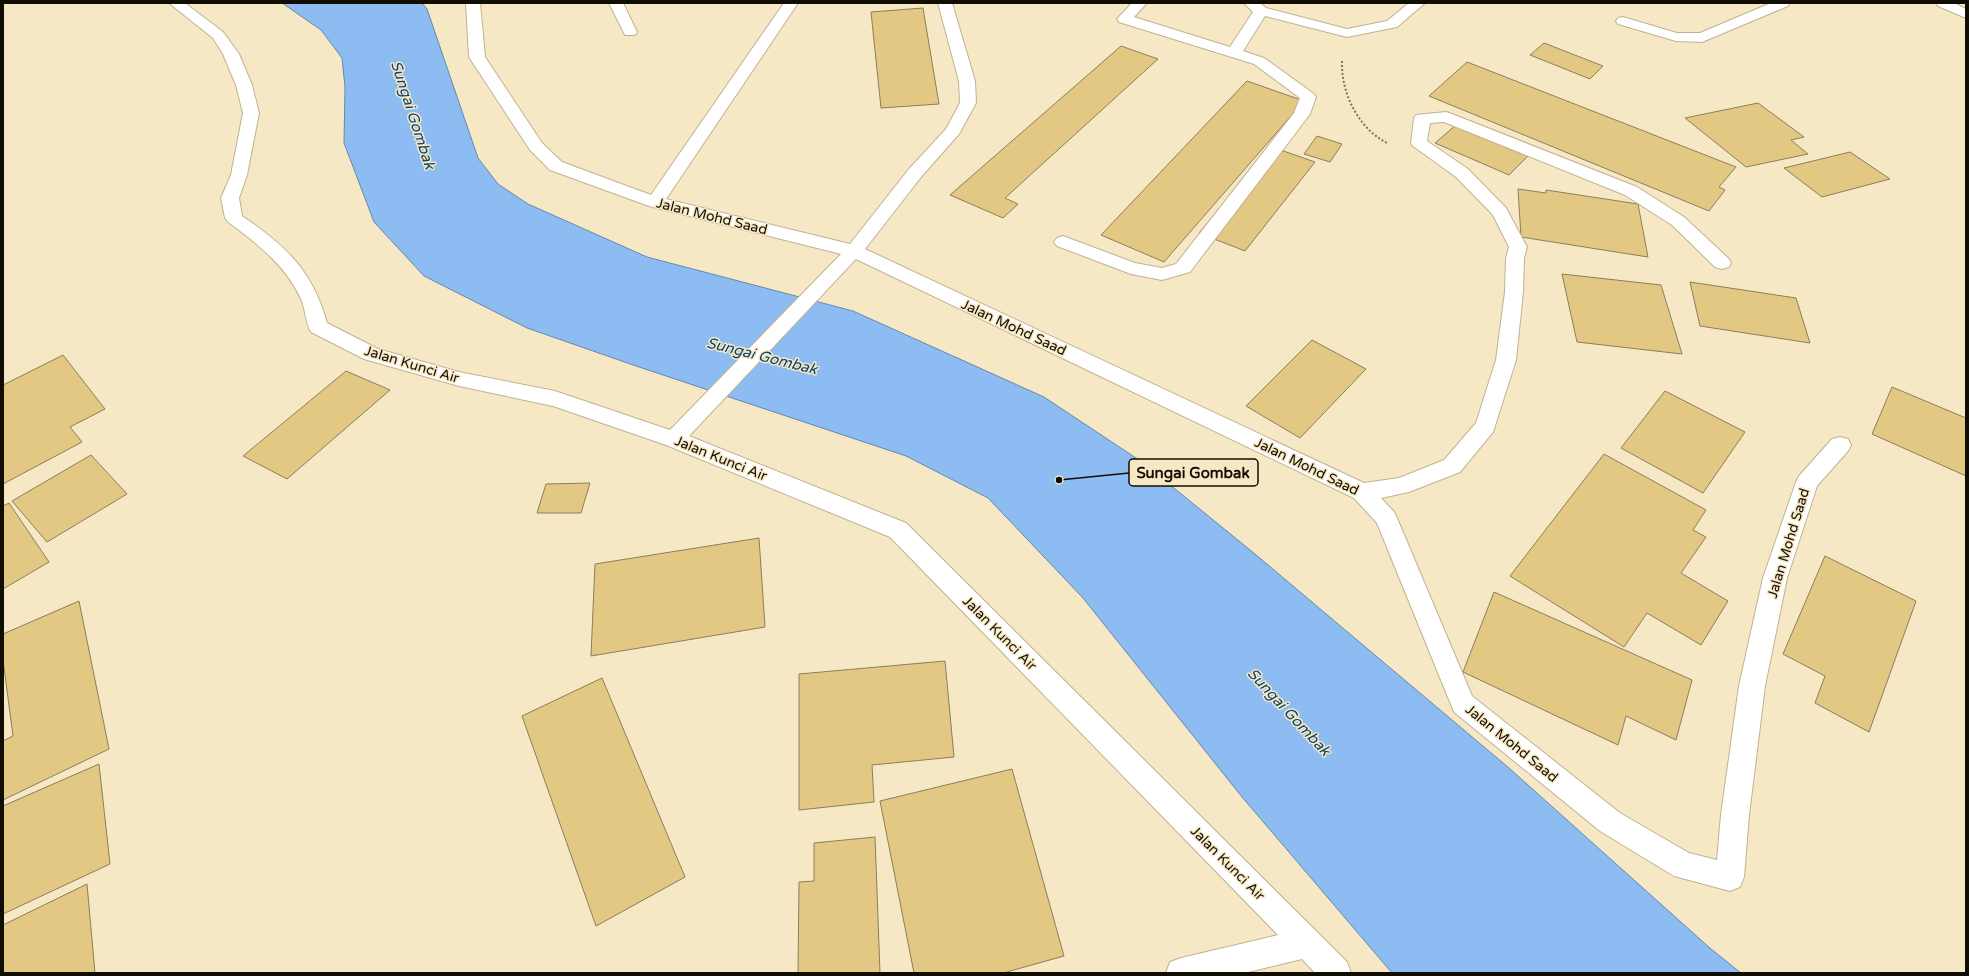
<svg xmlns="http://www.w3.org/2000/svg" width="1969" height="976" font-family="'Varela Round',sans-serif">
<rect width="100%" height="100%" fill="#f7e8c5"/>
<polygon fill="#8cbcf1" stroke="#6788aa" points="282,3 422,3 427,9 478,158 498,184 528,204 647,257 853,311 1044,397 1142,462 1255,554 1509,768 1711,949 1741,973 1392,973 1242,797 1083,598 988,498 906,456 636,366 527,328 424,276 374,222 344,143 345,87 342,58 321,30"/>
<g fill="#e3c884" stroke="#8b7e5e">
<polygon points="923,8 939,104 881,108 871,12"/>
<polygon points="1544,43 1603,66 1590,79 1530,55"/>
<polygon points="1121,46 1158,59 1005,198 1018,204 1003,218 950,195"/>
<polygon points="1467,62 1736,167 1719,187 1725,190 1709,211 1429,96"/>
<polygon points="1247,81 1304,101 1164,262 1101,235"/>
<polygon points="1758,103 1804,137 1791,140 1808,154 1746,167 1685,118"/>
<polygon points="1456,125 1529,155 1509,175 1435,143"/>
<polygon points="1317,136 1342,144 1330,162 1304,154"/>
<polygon points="1272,147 1315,162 1245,251 1199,233"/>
<polygon points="1850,152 1890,179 1822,197 1784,168"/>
<polygon points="1518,189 1546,193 1546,190 1638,204 1648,257 1521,237"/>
<polygon points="1562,274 1661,285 1682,354 1577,342"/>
<polygon points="1690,282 1796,298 1810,343 1700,326"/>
<polygon points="1312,340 1366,369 1300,438 1246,406"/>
<polygon points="63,355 105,409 70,427 82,442 3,484 3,385"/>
<polygon points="346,371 390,390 287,479 243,456"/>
<polygon points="1892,387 1966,418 1966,476 1872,434"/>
<polygon points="1665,391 1745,432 1703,493 1621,448"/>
<polygon points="1604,454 1706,510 1693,530 1706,537 1681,573 1728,601 1701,645 1647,613 1624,647 1510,576"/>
<polygon points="91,455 127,494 47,542 12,501"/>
<polygon points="590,483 581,513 537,513 546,484"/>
<polygon points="9,503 49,562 3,589 3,506"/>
<polygon points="759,538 765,627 591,656 595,564"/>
<polygon points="1825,556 1916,601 1869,732 1815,703 1825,676 1783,654"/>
<polygon points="1494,592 1692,680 1676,740 1626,716 1618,745 1463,672"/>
<polygon points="79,601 109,749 3,800 3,741 13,736 3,660 3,634"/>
<polygon points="945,661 954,757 872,765 874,802 799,810 799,674"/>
<polygon points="602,678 685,877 596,926 522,716"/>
<polygon points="99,764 110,864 3,914 3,806"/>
<polygon points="1012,769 1064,956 1003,973 914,973 880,801"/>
<polygon points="875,837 880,973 798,973 799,882 814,881 814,843"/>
<polygon points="87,884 95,973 3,973 3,925"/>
</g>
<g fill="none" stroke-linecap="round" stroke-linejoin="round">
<defs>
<g id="minor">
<path d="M169,3H185L223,32L239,54L252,85L259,113L247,175L239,198L242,216C285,245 313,271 327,323L378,349L459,372L555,391L670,430L841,254L649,206L550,170L530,150L469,57L466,3H480L485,57L542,143L562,162L651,195L784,3H798L666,199L850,244L909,169L946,129L960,103L959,81L938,3H952L975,81L976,103L959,134L921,177L865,249L1364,483L1399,478L1444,460L1476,423L1496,360L1505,292L1506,258L1509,247L1493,215L1456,177L1413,146L1411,143L1414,118L1416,115L1446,112L1452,114L1637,187L1684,217L1729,259L1731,263L1729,267L1722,269L1715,267L1672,225L1625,195L1444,122L1430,123L1427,141L1468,169L1506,208L1527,247L1524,258L1523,292L1516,360L1493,432L1460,472L1409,492L1381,498L1394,512L1397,518L1472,696L1620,813L1689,853L1717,860L1721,815L1739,686L1763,578L1796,482L1799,476L1832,439L1840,437L1848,439L1851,445L1848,451L1817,486L1787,578L1765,686L1749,815L1744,877L1740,887L1730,891L1674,876L1600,831L1454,712L1377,523L1354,498L856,259L689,436L906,523L1318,933L1347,962L1351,973H1315L1302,959L1244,973H1166L1170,962L1181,958L1278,935L890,537L666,445L553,406L459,386L364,359L311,332C305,322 306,310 301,299C286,266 257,243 228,222L225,218L221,198L231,175L243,113L236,85L223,54L213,38Z"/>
<polygon points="609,3 623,3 637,32 635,35 625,35"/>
<polygon points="1132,3 1147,3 1134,17 1230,47 1253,12 1244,3 1260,3 1266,8 1347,29 1387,21 1409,3 1425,3 1397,27 1347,37 1265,16 1243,51 1264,58 1314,94 1316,97 1310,114 1190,272 1162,280 1131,274 1057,246 1054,242 1057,238 1063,236 1135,263 1162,268 1176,264 1294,113 1300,98 1254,64 1119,22 1117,19"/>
<polygon points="1771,3 1790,3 1788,6 1702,42 1676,41 1618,24 1616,21 1618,18 1623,17 1677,33 1700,33"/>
</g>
<polygon id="major" points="1936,3 1954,3 1966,9 1966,18 1938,6"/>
</defs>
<use href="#minor" stroke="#c0b291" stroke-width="2"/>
<use href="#major" stroke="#c0b291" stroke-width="2"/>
<path stroke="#7c735d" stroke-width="2" stroke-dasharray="2 2" stroke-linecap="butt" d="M1342,61C1341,93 1358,128 1387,143"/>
<use href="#minor" fill="#fff" fill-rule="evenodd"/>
<use href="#major" fill="#fff" fill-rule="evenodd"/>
</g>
<g text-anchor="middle" stroke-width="3" stroke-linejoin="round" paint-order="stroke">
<g font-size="14" fill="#120d03" stroke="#f7e8c5">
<text transform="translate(712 216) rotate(14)" y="5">Jalan Mohd Saad</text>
<text transform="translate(1014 327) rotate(25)" y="5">Jalan Mohd Saad</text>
<text transform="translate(412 364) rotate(17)" y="5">Jalan Kunci Air</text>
<text transform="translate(721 458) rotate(22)" y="5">Jalan Kunci Air</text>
<text transform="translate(1307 466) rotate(26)" y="5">Jalan Mohd Saad</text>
<text transform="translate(1788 543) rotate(-73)" y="5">Jalan Mohd Saad</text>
<text transform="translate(1000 633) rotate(45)" y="5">Jalan Kunci Air</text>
<text transform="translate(1512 743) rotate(39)" y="5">Jalan Mohd Saad</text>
<text transform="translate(1228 863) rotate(45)" y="5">Jalan Kunci Air</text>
</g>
<g font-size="15" font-style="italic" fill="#0b406f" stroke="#f7e8c5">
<text transform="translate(413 115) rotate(72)" y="5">Sungai Gombak</text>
<text transform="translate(762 356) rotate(14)" y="5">Sungai Gombak</text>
<text transform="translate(1289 712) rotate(47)" y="5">Sungai Gombak</text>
</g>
</g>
<path fill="none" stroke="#120d03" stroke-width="1.5" d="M1059 480L1129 473"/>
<circle fill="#120d03" stroke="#f7e8c5" stroke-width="1.5" cx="1059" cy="480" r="4"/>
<rect fill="#f7e8c5" stroke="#120d03" stroke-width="1.5" x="1129" y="459" width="129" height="27" rx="4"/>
<g font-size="15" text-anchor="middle" font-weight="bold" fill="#120d03">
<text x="1193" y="478">Sungai Gombak</text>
</g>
<rect width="1969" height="976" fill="none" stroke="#120d03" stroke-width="8"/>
</svg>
